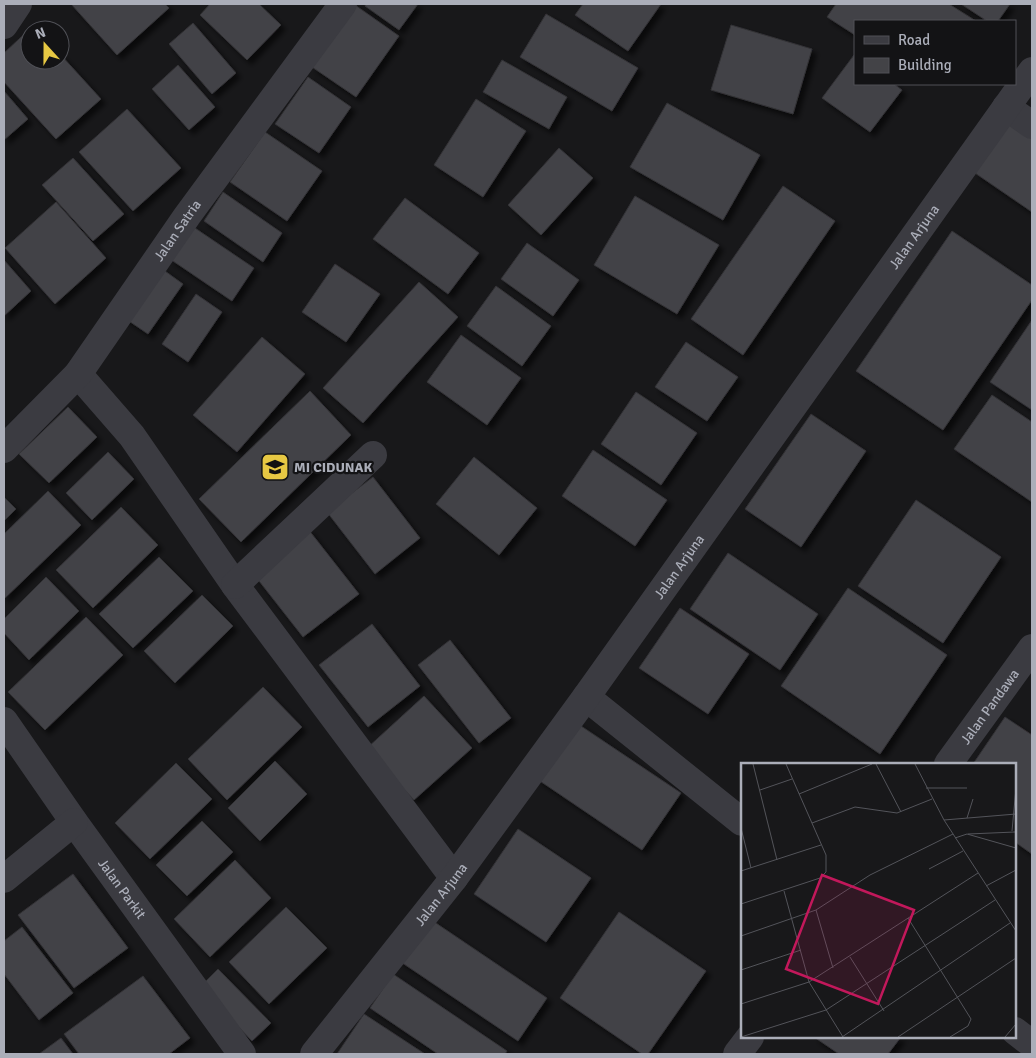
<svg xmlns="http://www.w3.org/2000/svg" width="1036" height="1058" font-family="Signika,sans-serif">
<defs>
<filter id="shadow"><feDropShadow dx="4.5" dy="4.5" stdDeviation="2.5" flood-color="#0009"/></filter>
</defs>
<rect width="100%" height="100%" fill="#18181a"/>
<g fill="#434347" stroke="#333236" filter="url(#shadow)">
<polygon points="71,4 165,4 169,8 117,55"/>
<polygon points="210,4 259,4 281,25 247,60 200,15"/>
<polygon points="366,4 418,4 399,30 365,6"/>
<polygon points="583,4 661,4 628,51 575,15"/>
<polygon points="836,4 949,4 976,21 855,21 855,35 827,17"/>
<polygon points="961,4 1010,4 998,21 987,21"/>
<polygon points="355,5 399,36 356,97 312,67"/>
<polygon points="546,14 638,68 612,111 520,57"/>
<polygon points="193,23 236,73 212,94 169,44"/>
<polygon points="34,25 38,30 30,30 30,60 60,60 60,54 101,99 56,139 4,82 4,53"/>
<polygon points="731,25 812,49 793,114 711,90"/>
<polygon points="854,55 855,56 855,84 894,84 902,90 870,132 822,98"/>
<polygon points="502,60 567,97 549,129 483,92"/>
<polygon points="178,65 215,107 189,130 152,89"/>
<polygon points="308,77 351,107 319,153 275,124"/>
<polygon points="4,91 28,119 4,140"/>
<polygon points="476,99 526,131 483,197 434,165"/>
<polygon points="667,103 760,155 723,220 630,167"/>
<polygon points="127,109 181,168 133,211 79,152"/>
<polygon points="1010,123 1032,138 1032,212 975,173"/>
<polygon points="265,132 322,171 287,221 230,182"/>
<polygon points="559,148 593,178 541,235 508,205"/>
<polygon points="73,158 124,214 93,241 42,185"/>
<polygon points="783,186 835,221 743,355 691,319"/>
<polygon points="223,192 282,233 263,262 204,221"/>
<polygon points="635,196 719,245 677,314 594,265"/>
<polygon points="405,198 479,253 448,294 373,239"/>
<polygon points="56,202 106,258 55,304 5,248"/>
<polygon points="192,226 254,268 232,301 170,259"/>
<polygon points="952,231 1032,285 1032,300 943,430 856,371"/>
<polygon points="527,243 579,280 553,316 501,279"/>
<polygon points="4,260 31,291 4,316"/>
<polygon points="335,264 380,294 346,342 302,312"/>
<polygon points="158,266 183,284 148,334 123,317"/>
<polygon points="419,282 458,317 363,423 323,388"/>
<polygon points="496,286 551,326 522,366 467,326"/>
<polygon points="196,294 222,312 188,362 162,344"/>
<polygon points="1032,320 1032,410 990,382"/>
<polygon points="461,335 521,378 487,425 427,382"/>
<polygon points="262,337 305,374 237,452 193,415"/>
<polygon points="686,342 738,377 707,421 655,387"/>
<polygon points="310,391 351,435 241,542 199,499"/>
<polygon points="636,392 697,433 661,485 601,444"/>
<polygon points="992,395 1032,422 1032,502 954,449"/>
<polygon points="68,407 97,437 49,483 19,454"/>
<polygon points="811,414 866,451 801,547 745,509"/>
<polygon points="593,450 667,500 635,546 562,496"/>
<polygon points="108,452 134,479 92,520 66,493"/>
<polygon points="474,457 537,508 499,555 436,504"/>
<polygon points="373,477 420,538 375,574 327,512"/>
<polygon points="48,491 81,525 4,599 4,534"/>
<polygon points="4,497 16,509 4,521"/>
<polygon points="916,500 1001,557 943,643 858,586"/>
<polygon points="121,507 158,545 93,608 56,570"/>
<polygon points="308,529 359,594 303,637 252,572"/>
<polygon points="728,553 818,614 780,670 690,609"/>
<polygon points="159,557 193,591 133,648 99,614"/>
<polygon points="46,577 79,611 29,660 4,633 4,619"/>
<polygon points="848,588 947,655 880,754 781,686"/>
<polygon points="202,595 233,626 175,683 144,651"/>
<polygon points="680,608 749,654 708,714 639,668"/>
<polygon points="86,617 123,655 45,730 8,692"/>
<polygon points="372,624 420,686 368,727 319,665"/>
<polygon points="450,640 511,718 479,743 418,665"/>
<polygon points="263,687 302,727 227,800 188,759"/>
<polygon points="424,696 472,748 414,800 366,749"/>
<polygon points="1005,717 1032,735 1032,854 1015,842 1015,764 973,764"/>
<polygon points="575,722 681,793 642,850 537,779"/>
<polygon points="275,761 307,794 260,841 228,808"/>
<polygon points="176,763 212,799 150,859 115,823"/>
<polygon points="202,821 233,852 187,896 156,865"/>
<polygon points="518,829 591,878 546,942 474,894"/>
<polygon points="235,860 271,898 210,957 174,919"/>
<polygon points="73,874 128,948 74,988 18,915"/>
<polygon points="286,907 327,948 269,1004 229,962"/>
<polygon points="619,912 706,971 648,1054 642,1054 560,998"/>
<polygon points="427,917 547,998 518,1041 398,960"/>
<polygon points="22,927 73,993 39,1020 4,974 4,941"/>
<polygon points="218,969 271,1023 252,1041 200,987"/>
<polygon points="393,974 507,1051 505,1054 438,1054 370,1008"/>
<polygon points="143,976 190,1038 169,1054 79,1054 64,1034"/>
<polygon points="364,1014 425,1054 337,1054"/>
<polygon points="814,1037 901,1037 888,1054 839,1054"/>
<polygon points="61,1038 73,1054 39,1054"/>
</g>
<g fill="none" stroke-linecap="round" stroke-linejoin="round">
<g stroke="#3b3b41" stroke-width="28">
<polyline points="4,25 18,4"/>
<polyline points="1006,107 1032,125"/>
<polyline points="78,374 132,436 235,585 454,878"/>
<path id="s1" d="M4,449L78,374L187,216L343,4"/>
<polyline points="235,585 373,455"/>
<polyline points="586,697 742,822"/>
<path id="s2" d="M4,721L74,822L242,1054"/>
<path id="s3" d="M948,764L1032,648"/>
<polyline points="4,879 74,822"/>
<polyline points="1015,1031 1032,1044"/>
<path id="s4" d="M314,1054L454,878L586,697L1032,71"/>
<polyline points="737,1054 750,1037"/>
</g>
</g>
<defs>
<symbol id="school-square" viewBox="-11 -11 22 22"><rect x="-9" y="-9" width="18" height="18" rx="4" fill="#e7c843" stroke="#131315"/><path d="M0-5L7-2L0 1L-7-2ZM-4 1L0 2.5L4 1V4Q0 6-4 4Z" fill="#111"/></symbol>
</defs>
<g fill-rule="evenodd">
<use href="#school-square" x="259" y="451" width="32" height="32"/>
</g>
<g text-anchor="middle" stroke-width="4.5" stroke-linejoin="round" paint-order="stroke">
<g font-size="14" fill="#abaeb9" stroke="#131315">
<text dy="5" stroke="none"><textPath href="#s1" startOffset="280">Jalan Satria</textPath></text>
<text dy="5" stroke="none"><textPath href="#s4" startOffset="1014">Jalan Arjuna</textPath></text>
<text dy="5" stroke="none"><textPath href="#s4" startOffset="609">Jalan Arjuna</textPath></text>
<text dy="5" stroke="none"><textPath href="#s3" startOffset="71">Jalan Pandawa</textPath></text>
<text dy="5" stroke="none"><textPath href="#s2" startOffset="205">Jalan Parkit</textPath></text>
<text dy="5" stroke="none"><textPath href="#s4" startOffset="204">Jalan Arjuna</textPath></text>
</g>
<g font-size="14" font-weight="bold" fill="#abaeb9" stroke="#131315" text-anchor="start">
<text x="294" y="472">MI CIDUNAK</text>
</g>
</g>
<g transform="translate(741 763)">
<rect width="275" height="275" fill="#18181a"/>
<path fill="none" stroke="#53545a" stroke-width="1" d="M12,1L36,97M135,1L160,49M174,1L203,57L275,168M185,25H226M19,27L51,16M58,31L131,1M226,55L232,36M203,57L275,51M71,60L114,44L156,50L191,36M0,65L10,105M271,68L275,25M227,71L274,69M214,75L226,71L275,85M188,106L222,88M0,108L80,82M245,123L275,107M43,128L68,219L102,274M0,141L79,115L85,109V92L45,1M75,147L92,205M167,155L230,256L227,263L209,274M0,173L75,147L129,112L212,71M109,194L143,248M0,207L60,187M0,241L68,219L237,110M0,274L85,247L254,137M101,274L269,160M157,274L275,195M264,274L275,261"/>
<path fill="#c2185b" fill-opacity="0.15" stroke="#c2185b" stroke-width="2.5" d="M81,112L173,147L137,241L45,206Z"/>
<rect width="275" height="275" fill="none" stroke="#abaeb9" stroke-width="2.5"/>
</g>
<rect width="1036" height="1058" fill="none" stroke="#abaeb9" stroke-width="10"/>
<rect x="854" y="20" width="162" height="65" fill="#131315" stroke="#505157"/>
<rect x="864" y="36" width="25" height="8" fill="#3b3b41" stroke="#505157"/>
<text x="898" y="45" font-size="15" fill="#abaeb9">Road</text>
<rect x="864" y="58" width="25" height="15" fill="#434347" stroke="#505157"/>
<text x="898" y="70" font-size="15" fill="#abaeb9">Building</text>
<g transform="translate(45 45) rotate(339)"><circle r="24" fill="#131315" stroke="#505157"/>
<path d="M0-4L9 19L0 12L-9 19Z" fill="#e7c843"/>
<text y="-8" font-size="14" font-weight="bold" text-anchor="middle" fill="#abaeb9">N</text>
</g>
</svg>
